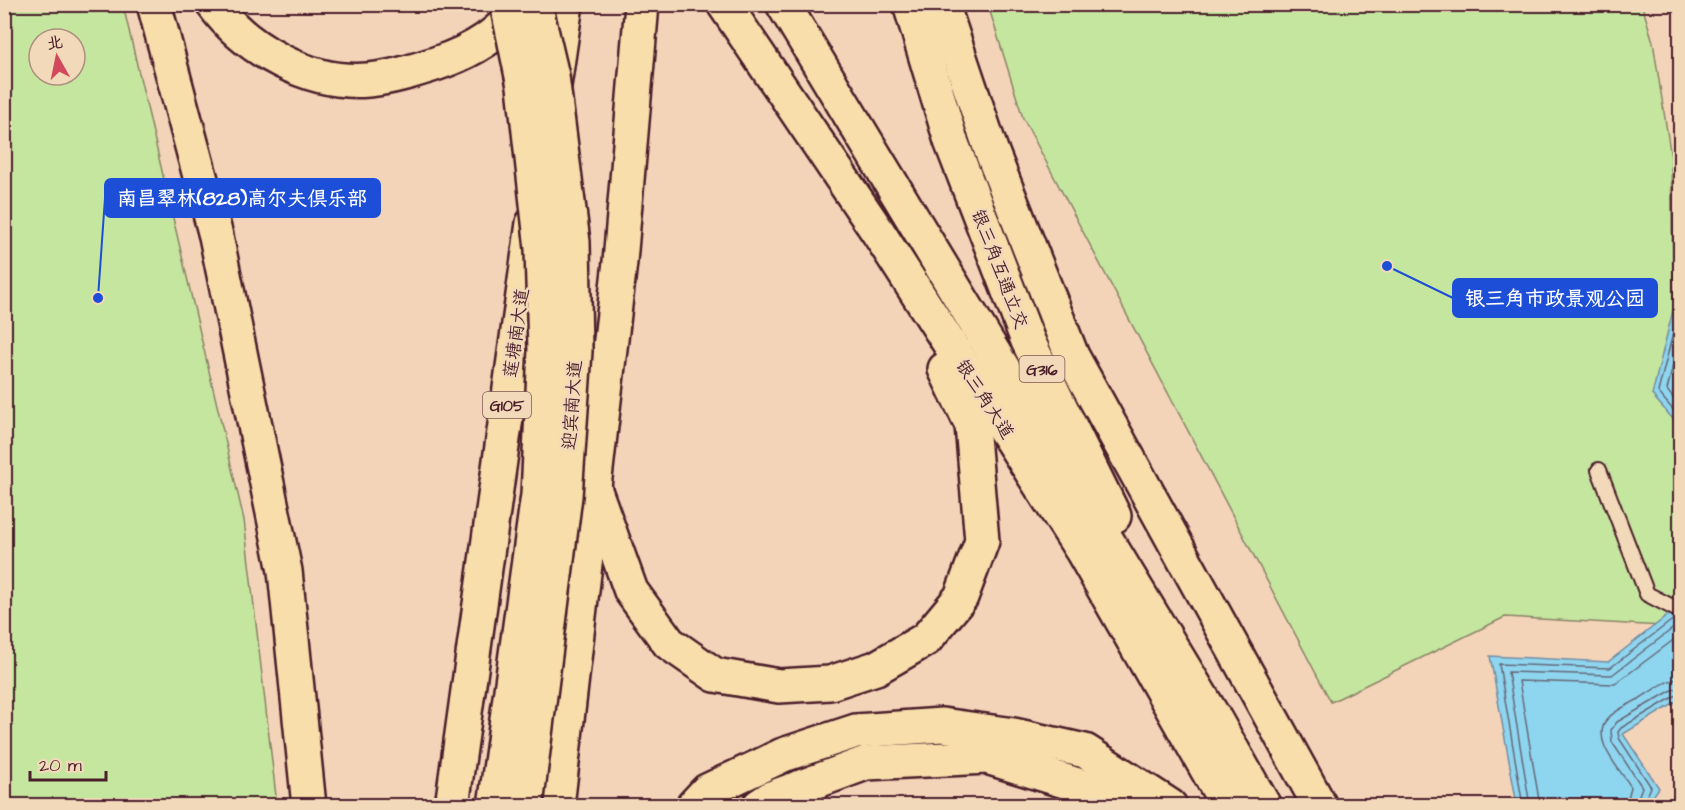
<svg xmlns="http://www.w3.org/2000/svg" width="1685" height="810" font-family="'Architects Daughter','LXGW WenKai TC',sans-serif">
<rect width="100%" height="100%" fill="#f4d4b9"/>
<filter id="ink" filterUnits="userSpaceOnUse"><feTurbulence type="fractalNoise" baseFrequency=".0167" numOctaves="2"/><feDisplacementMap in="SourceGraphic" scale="12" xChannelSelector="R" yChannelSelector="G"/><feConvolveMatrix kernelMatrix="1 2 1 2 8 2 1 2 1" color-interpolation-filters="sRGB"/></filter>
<g filter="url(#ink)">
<g fill="#c5e69f" stroke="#888265" stroke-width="1.5" fill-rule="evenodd">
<path d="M5,4L123,5L244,520L277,805H5ZM39,39H75V75H39Z"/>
<polygon points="988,5 1642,5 1653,42 1671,157 1675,374 1680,413 1680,627 1505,617 1331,702 1023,118"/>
</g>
<g fill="#8ed5ef" stroke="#738ca1" stroke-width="1.5">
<polygon points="1680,282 1680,427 1652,395"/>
<polygon points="1680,606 1680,700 1623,734 1659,788 1647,805 1517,805 1490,656 1608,662"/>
</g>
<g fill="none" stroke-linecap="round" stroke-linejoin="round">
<g stroke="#656879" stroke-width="1.5">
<polyline points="1680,306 1658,392 1680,418"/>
<polyline points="1680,336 1667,390 1680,407"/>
<polyline points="1523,806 1499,664 1610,668 1675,618"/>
<polyline points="1530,806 1508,672 1612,675 1680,623"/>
<polyline points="1540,806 1519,681 1615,684 1680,635"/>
<path d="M1626,806L1631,787C1620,769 1589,739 1608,718C1616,710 1629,704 1639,699C1652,691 1666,679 1680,679"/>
<polyline points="1635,806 1642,787 1612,742 1611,730 1617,722 1672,690 1680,688"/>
<polyline points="1643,806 1651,787 1619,738 1618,732 1621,728 1675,696 1680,695"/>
</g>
<defs>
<polyline id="service" points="1599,470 1647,594 1680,611"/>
<g id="primary">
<polyline points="154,4 216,236 285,571 309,806"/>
<polyline points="942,4 991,150 1072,356 1320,806"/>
<polyline points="759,806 771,798 866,763 987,757 1097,791 1113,806"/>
</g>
<g id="trunk">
<path d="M213,4C246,50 311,85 368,80C391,78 413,71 435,64C468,53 502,36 520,4"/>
<polyline points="724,4 878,232 1083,552 1228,806"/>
<polyline points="783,4 1213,716 1264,806"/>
<polyline points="910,4 951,141 1028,341 1114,516"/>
<polyline points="554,86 566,4"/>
<polyline points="594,488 631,591 669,643 715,675 779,686 830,683 876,668 926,639 961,597 982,541 972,425 945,369"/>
<polyline points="452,806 533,223"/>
<polyline points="557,806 620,262 642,4"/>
<polyline points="693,806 707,791 783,755 856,731 942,725 1014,735 1085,751 1170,806"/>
</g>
</defs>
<use href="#service" stroke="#4a1f2b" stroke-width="18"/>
<use href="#primary" stroke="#4a1f2b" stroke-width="38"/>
<use href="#trunk" stroke="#4a1f2b" stroke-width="38"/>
<use href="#service" stroke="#f2d9b9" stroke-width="14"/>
<use href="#primary" stroke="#f8deab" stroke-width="33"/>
<use href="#trunk" stroke="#f8deab" stroke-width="33"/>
<defs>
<g id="trunk-bridge">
<polyline points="495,806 538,495 545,350 542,249 524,86 507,4"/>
<polyline points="526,806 565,496 575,351 573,242 552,76 535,4"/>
</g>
</defs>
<use href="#trunk-bridge" stroke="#4a1f2b" stroke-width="38" stroke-linecap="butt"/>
<use href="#trunk-bridge" stroke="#f8deab" stroke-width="33"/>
</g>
</g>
<g text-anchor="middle" stroke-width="5" stroke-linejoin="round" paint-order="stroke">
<g fill="#f2d9b9" stroke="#7c5756" stroke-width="1.5">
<rect x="1019.5" y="356" width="45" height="26" rx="4.5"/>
<rect x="483" y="392" width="48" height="26" rx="4.5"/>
</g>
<g font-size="16" font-weight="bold" fill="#4a1f2b">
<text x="1042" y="375">G316</text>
<text x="507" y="411">G105</text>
</g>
<g font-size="18" fill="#4a1f2b" stroke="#f2d9b9">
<text transform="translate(1000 269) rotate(69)" y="6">银三角互通立交</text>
<text transform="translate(516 333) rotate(-82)" y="6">莲塘南大道</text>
<text transform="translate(985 399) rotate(57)" y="6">银三角大道</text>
<text transform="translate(572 405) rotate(-86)" y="6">迎宾南大道</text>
</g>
</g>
<path fill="none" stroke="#1d4ed8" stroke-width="2" d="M98 298L105 198M1387 266L1453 298"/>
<g fill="#1d4ed8" stroke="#f2d9b9" stroke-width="2">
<circle cx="98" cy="298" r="6"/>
<circle cx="1387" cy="266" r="6"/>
</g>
<g fill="#1d4ed8" stroke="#1d4ed8" stroke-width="2">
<rect x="105" y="179" width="275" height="38" rx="6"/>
<rect x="1453" y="279" width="204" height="38" rx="6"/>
</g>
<g font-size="20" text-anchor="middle" font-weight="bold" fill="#fff">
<text x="242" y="205">南昌翠林(828)高尔夫俱乐部</text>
<text x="1555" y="305">银三角市政景观公园</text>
</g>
<rect width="1685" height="810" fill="none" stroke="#f2d9b9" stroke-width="24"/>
<rect x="12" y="12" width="1661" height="786" fill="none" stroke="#4a1f2b" stroke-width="2" filter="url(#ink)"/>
<g transform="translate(57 57) rotate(351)"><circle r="28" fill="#f2d9b9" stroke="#af8f80" stroke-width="1.5"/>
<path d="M0-4.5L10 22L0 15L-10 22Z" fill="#d1495b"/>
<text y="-9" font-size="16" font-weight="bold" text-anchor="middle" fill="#4a1f2b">北</text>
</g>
<path d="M30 771v9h76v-9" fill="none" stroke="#4a1f2b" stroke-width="3"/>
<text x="39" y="771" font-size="18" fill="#4a1f2b" stroke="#f2d9b9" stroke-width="4.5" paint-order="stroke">20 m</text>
</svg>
